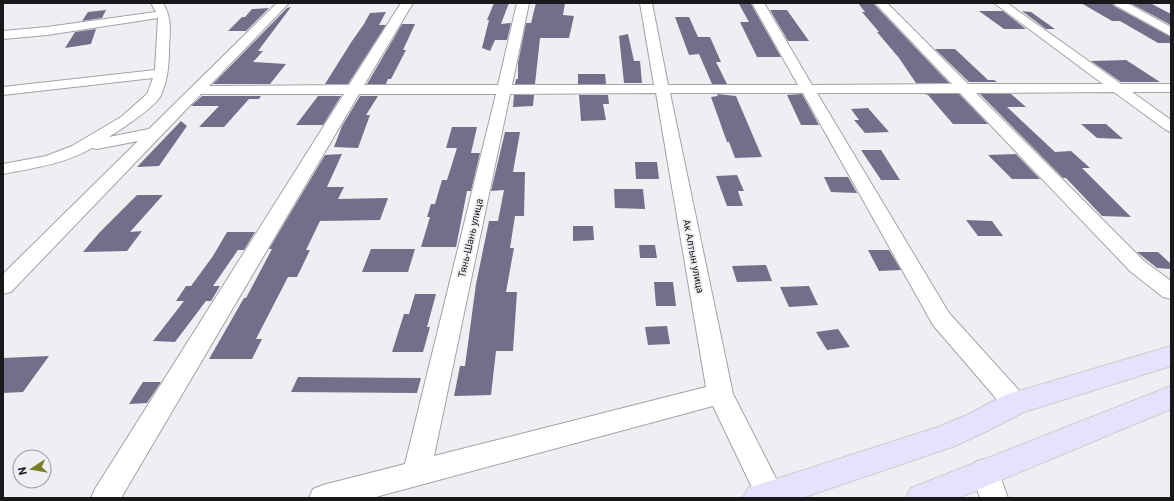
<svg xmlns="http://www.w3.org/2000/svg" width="1174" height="501" font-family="Roboto,sans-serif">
<rect width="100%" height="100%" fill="#efeef2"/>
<g fill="#736f8a">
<polygon points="494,3 509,3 501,24 511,23 507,40 495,40 490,51 482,48 489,20 487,20"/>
<polygon points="536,3 565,3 563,15 574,16 569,38 540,38 535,84 515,84 516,79 518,79 518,63 526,23 531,23"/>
<polygon points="858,3 873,3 949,83 916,83 899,58 877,32 879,32 862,12 865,12"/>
<polygon points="1081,3 1112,3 1114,6 1171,37 1171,43 1158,43 1120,21 1112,21"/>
<polygon points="1130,3 1150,3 1171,14 1171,25"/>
<polygon points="739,4 751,4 781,57 757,57 740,22 749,22"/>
<polygon points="291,7 258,51 263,51 253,62 286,64 270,84 213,84 287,8"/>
<polygon points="269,8 246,31 228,31 242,17 245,17 252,9"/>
<polygon points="106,10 102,18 82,21 88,12"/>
<polygon points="770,10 787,10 809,41 788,41"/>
<polygon points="979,11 1003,11 1026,29 1004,29"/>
<polygon points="1022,11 1031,12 1055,29 1046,29"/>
<polygon points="386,12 379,25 386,25 348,84 325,84 352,41 364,24 370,13"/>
<polygon points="675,17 689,17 698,37 710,37 721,62 716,62 727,84 712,84 699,54 689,55"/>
<polygon points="402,24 415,24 403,50 406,50 391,79 388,79 386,84 367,84"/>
<polygon points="96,29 91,44 65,48 75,32"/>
<polygon points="628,34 634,61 640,61 642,83 624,83 619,36"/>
<polygon points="935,49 955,49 988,80 994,80 997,82 969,82"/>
<polygon points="1126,60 1160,82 1121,82 1091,61"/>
<polygon points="578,74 605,74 606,84 578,84"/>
<polygon points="717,94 736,96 762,157 735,158 729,142 727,142 711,97 718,96"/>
<polygon points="802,94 819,125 801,125 787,95"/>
<polygon points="959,94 988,124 953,124 928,95 925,94"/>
<polygon points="980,94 1011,94 1026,107 1007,107 1055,152 1071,151 1090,168 1082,168 1131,217 1102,216 1066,178 1063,178"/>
<polygon points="514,95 534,95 533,106 513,107"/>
<polygon points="579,95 608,95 609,104 603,104 606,120 581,121"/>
<polygon points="202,96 261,96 259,99 249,99 224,127 199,127 219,106 191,106"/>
<polygon points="318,96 341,96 323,125 296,125"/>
<polygon points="360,96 378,96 366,115 370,115 358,148 334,147 342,126"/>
<polygon points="868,108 889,132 865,133 854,120 859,120 851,109"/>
<polygon points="181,121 187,126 159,166 137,167"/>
<polygon points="1081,124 1106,124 1123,139 1097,138"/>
<polygon points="452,127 477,127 471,153 480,153 471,191 467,191 456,247 421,247 430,217 427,217 431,204 435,204 442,180 447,180 457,148 446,148"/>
<polygon points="505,132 520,132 513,172 525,172 524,216 515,216 510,248 514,248 506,292 517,292 513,351 496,351 491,395 454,396 460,366 465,366 476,284 489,221 498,221 504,190 491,191"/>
<polygon points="861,150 881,150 900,180 881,180"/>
<polygon points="342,154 327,187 344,187 338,199 388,198 380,220 320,221 306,250 310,250 297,277 288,277 256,339 262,339 252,359 209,359 244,298 246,298 272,249 269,249 325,155"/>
<polygon points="1016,154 1040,179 1012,179 988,155"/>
<polygon points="635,162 657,162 659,179 636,179"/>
<polygon points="737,175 744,191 738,191 743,206 727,206 716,176"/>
<polygon points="824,177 848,177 857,193 831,192"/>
<polygon points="614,189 643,189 645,209 615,208"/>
<polygon points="137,195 163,195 130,232 142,231 127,251 83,252 99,233"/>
<polygon points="966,220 992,221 1003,236 978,236"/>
<polygon points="573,226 593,226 594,240 573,241"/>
<polygon points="227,232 255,232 244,250 238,250 213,286 220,286 211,301 206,301 175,342 153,341 184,301 176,301 186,286 191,286 213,256"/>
<polygon points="639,245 655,245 657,258 640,258"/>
<polygon points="371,249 415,249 408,272 362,272"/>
<polygon points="868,250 889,250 901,270 879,271"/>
<polygon points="1137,252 1158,252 1171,264 1171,269 1157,268"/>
<polygon points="766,265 772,281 737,282 732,266"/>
<polygon points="654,282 673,282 676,306 656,306"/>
<polygon points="809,286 818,305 789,307 780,287"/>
<polygon points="415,294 436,294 427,327 430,327 423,352 392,352 404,314 409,314"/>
<polygon points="667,326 670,344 648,345 645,327"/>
<polygon points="838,329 850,347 827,350 816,332"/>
<polygon points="49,356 23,392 3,393 3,358"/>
<polygon points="298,377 421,378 417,393 291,392"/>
<polygon points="143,382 161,382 147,403 129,404"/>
</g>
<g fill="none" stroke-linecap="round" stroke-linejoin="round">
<defs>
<g id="minor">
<path d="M151,3H163C172,19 170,29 169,47C169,64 168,79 161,95C156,107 121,129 109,137L149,129L277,3H289L209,86L349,85L401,3H413L364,85H498L517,3H529L512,85H654L640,3H652L668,85H798L752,3H764L812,85L952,84L875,3H887L968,84H1103L994,3H1007L1121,84H1171V92H1132L1171,120V132L1166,130L1114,92L976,93L1144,261L1171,281V299L1163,297L1130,271L960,93H817L949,313L1024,396L1028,403L1024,410L1015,413L1006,410L933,325L803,93H670L733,394L786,498H757L713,406L372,498H309L313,489L323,485L405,464L496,94H359L121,498H91L95,489L344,94H201L11,292L3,294V274L138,141L97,149L92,148C65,164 34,168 3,174V164L46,156L72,146L121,117L147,94L153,78L3,95V87L155,70L158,18L47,35L3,39V31L47,27L156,12ZM656,93L706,387L434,456L510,94Z"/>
<polygon points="1113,3 1127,3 1171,27 1171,36 1115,5"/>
<polygon points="985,459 995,462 1008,498 980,498 971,471 975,462"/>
</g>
<g id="major">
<polygon points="1171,346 1171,366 1024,412 989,430 955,446 802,498 743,498 748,488 938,427 969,414 1005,395"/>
<polygon points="1171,386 1171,409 958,498 906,498 911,488"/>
</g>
</defs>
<use href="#minor" stroke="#a3a3a7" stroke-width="2"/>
<use href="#major" stroke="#cccccd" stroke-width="2"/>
<use href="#minor" fill="#fff" fill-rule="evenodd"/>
<use href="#major" fill="#e6e2fd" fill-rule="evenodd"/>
</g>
<g text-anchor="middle" stroke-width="3.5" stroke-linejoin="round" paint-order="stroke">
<g font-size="10" fill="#19181a" stroke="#efeef2">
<text transform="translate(470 238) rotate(-77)" y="4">Тянь-Шань улица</text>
<text transform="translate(694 256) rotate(79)" y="4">Ак Алтын улица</text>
</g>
</g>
<rect width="1174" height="501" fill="none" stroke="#19181a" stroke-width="8"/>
<g transform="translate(32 469) rotate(258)"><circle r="19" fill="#efeef2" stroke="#99989c"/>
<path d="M0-3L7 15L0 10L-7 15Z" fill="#7a7e27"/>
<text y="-6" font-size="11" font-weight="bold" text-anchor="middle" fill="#19181a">N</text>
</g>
</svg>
